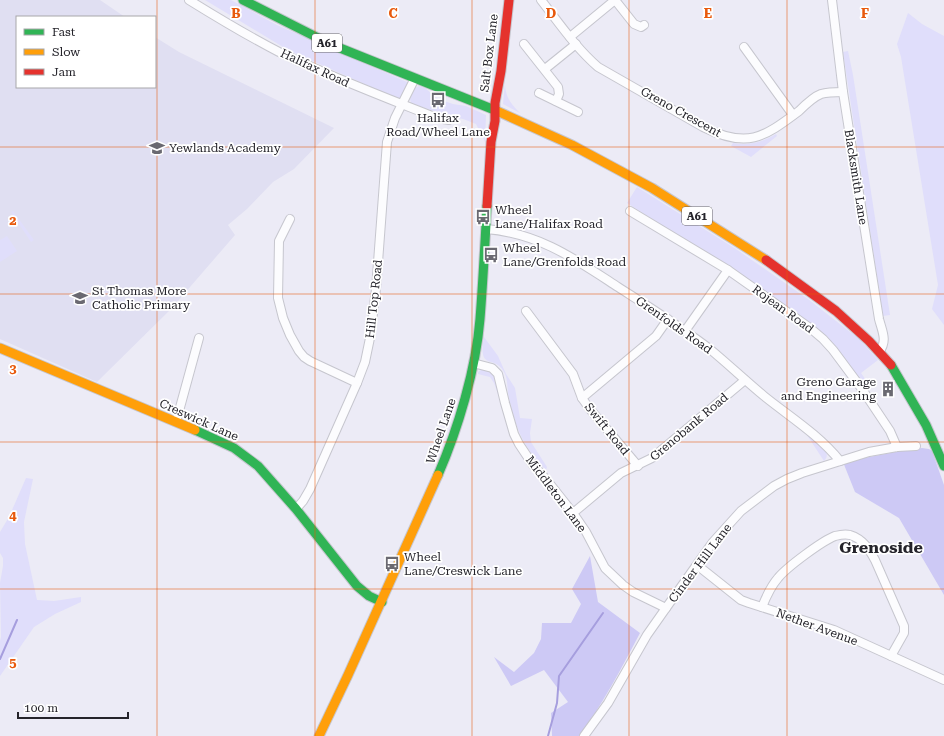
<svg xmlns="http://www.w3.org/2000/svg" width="944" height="736" font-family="'Roboto Serif',serif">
<rect width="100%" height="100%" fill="#ecebf6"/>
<polygon fill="#e0dff2" points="0,0 100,0 125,17 17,17 17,87 155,87 155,37 179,52 334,128 294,169 273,182 247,209 228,225 235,235 171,309 97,382 0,339"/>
<g fill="#e0defb">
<polygon points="205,0 231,0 277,25 407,82 408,86 401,99 396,98 288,50"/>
<polygon points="908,13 922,24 944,36 944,325 932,309 938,285 901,57 897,44"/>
<polygon points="848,51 853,75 890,315 883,316 843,52"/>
<path d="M505,82C505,96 510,103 520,113L503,104Z"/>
<polygon points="419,86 425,88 438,99 453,104 466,106 486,115 485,142 476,124 463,119 444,115 411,103 410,99 415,88"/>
<path d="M776,134L777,136L751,157L731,146L733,143C748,146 763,142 776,134Z"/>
<polygon points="637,187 736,249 808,299 859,339 878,360 861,373 871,387 868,392 833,346 782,303 627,203"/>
<polygon points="13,211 34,240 31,242 11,212"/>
<polygon points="7,236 17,251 0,262 0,240"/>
<path d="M484,337L498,356L506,374L515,388L520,418L532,419L530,433L531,442L547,467L546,470C523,447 516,429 509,398C507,391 508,380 505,374C496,353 477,373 484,337Z"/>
<path d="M481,370C497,369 497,385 499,397L494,383L490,377L478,374V372Z"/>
<path d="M805,432C812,438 835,451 824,461Z"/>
<polygon points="26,478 33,479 24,522 25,544 37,600 54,601 81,597 81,602 55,614 34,627 0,676 0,641 1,637 0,583 3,566 3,558 0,553 0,532 9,517"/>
</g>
<g fill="#cdc9f5">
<polygon points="922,448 929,449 932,451 944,485 944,595 899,518 855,492 843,462 906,450"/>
<path d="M590,556L598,602L640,633C621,669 603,704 579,736H552L551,713L568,702L544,670L511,686L494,657L514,672L534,653L541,639L542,623H571L581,604L572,589Z"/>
</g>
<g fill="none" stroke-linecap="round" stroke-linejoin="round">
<g stroke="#a69ede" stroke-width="2">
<polyline points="0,659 17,620"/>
<polyline points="548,736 557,703 559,676 603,613"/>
</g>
<defs>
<g id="street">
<path d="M189,0C218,18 248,36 279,52C331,77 384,97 437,118L449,120"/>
<path d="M541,0C559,23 576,48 598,67L703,127C747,149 763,138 799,111C805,105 813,97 821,94C828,92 836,92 843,92"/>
<polyline points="615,0 634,24 641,27 644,25"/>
<path d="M832,0L843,92L879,319C882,331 888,341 879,352"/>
<polyline points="570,37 615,0"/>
<polyline points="524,44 558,87 559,94 556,101"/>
<polyline points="744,47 793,115"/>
<polyline points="545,69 576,44"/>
<polyline points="539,93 578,112"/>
<polyline points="630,211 728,270 810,328 823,339 833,350 862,389 890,431 897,447"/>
<polyline points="290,219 279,241 278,298 283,318 290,335 299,351 304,357 310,361 357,383"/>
<path d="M486,229C539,233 575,259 618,287C649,307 681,327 711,350C729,365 746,381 764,396C790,417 818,434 840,461"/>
<polyline points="526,311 573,374 582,398 589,408 638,466"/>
<polyline points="685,331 728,270"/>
<polyline points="473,363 492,368 498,374 505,403 514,434 519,444 533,465 546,479 573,513 586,532 605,568 623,585 633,592 666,608"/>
<polyline points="582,398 656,336 668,319"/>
<polyline points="176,422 199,338"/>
<polyline points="296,509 303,501 310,489 357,383 365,362 370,338 376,289 387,142 395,118 415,78"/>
<polyline points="573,513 621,473 652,458 745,380"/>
<polyline points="697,565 741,600 749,603 834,630 944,680"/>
<path d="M762,607C766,597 771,586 778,578C787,567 822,541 835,536C839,535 846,534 850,535C863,539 869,549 875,560L904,626V633L891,656"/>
<polyline points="584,736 608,703 647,635 666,608 713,542 741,511 774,486 787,479 802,473 869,452 897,447 916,446"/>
</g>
<g id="fast">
<polyline points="243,0 330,44 497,111"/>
<polyline points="891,365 926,425 944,466"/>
<polyline points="195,430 234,448 258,466 296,509 357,586 369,596 382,602"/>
<path d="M438,475C458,429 476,369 480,319C483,281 485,243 487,206"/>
</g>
<g id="slow">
<polyline points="497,111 572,145 652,188 766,260"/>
<polyline points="0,348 195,430"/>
<polyline points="319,736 348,675 438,475"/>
</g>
<g id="jam">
<polyline points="487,206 491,142 495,121 495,103 501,71 509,0"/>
<polyline points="766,260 836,311 869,341 891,365"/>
</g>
</defs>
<use href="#street" stroke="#c6c6ce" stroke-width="10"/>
<use href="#fast" stroke="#c6c6ce" stroke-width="11"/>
<use href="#slow" stroke="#c6c6ce" stroke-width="11"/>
<use href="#jam" stroke="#c6c6ce" stroke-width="11"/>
<use href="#street" stroke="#fcfcfe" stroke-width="8"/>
<use href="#fast" stroke="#30b455" stroke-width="9"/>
<use href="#slow" stroke="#ff9f0a" stroke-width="9"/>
<use href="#jam" stroke="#e5322d" stroke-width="9"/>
</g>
<path fill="none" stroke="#e8590c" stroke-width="1" stroke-opacity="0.55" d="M157,0V736M315,0V736M472,0V736M629,0V736M787,0V736M0,147H944M0,294H944M0,442H944M0,589H944"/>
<defs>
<symbol id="bus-bare" viewBox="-9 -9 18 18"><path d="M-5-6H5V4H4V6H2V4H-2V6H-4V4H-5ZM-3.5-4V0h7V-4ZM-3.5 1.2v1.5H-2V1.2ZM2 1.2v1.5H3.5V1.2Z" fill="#6a6971" stroke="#fff" stroke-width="2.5" paint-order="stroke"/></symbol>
<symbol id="school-bare" viewBox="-9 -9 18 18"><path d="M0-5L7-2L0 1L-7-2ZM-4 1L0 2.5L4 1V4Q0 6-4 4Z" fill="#6a6971" stroke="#fff" stroke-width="2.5" paint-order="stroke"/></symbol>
<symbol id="building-bare" viewBox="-9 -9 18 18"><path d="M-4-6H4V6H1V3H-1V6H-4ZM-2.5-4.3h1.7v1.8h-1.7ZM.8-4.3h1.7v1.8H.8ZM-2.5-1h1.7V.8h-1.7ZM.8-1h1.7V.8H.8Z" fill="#6a6971" stroke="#fff" stroke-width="2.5" paint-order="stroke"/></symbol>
</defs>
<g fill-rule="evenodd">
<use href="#bus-bare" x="427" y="89" width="22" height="22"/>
<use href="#school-bare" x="146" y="137" width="22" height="22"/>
<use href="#bus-bare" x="472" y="206" width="22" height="22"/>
<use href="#bus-bare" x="480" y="244" width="22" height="22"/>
<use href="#school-bare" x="69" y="287" width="22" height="22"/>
<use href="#building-bare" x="877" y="378" width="22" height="22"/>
<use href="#bus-bare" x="381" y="553" width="22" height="22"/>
</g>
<g text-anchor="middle" stroke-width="3.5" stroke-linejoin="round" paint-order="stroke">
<g fill="#fff" stroke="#66656a" stroke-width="1">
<rect x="312" y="34" width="30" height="18" rx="3"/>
<rect x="682" y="207" width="30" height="18" rx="3"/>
</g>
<g font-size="11" font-weight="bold" fill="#24232a">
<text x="327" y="47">A61</text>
<text x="697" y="220">A61</text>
</g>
<g font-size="12" fill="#24232a" stroke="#fff">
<text transform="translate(489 53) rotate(-83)" y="4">Salt Box Lane</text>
<text transform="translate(315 68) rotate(25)" y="4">Halifax Road</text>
<text transform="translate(681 112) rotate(29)" y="4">Greno Crescent</text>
<text transform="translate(856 177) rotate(81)" y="4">Blacksmith Lane</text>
<text transform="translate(374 299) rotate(-84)" y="4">Hill Top Road</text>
<text transform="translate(783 309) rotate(36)" y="4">Rojean Road</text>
<text transform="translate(674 325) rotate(35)" y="4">Grenfolds Road</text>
<text transform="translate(199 420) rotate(24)" y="4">Creswick Lane</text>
<text transform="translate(689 427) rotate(-40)" y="4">Grenobank Road</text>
<text transform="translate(607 429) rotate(51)" y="4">Swift Road</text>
<text transform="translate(441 431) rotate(-71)" y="4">Wheel Lane</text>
<text transform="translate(556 494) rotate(53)" y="4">Middleton Lane</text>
<text transform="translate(700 563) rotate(-53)" y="4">Cinder Hill Lane</text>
<text transform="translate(817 627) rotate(20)" y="4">Nether Avenue</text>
</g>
<g font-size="12" fill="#24232a" stroke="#fff" text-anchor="start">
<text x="438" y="122" text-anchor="middle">Halifax<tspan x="438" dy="14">Road/Wheel Lane</tspan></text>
<text x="169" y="152">Yewlands Academy</text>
<text x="495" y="214">Wheel<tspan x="495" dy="14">Lane/Halifax Road</tspan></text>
<text x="503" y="252">Wheel<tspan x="503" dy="14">Lane/Grenfolds Road</tspan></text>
<text x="92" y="295">St Thomas More<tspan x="92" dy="14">Catholic Primary</tspan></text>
<text x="876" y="386" text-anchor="end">Greno Garage<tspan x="876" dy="14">and Engineering</tspan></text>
<text x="404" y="561">Wheel<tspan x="404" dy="14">Lane/Creswick Lane</tspan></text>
</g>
<g font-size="16" font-weight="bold" fill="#24232a" stroke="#fff">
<text x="881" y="553">Grenoside</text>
</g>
</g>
<g font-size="13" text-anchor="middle" font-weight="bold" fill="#e8590c" stroke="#fff" stroke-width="3.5" stroke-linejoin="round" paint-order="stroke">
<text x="236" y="18">B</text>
<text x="393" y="18">C</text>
<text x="551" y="18">D</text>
<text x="708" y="18">E</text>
<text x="865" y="18">F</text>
<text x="13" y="225">2</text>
<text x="13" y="373">3</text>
<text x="13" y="520">4</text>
<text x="13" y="667">5</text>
</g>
<rect x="16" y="16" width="140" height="72" fill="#ffffff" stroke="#a7a7aa"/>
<rect x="24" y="29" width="20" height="6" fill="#30b455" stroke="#a7a7aa"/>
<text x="52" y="36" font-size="12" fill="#24232a">Fast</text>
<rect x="24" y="49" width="20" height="6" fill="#ff9f0a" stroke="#a7a7aa"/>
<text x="52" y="56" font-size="12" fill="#24232a">Slow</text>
<rect x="24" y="69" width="20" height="6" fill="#e5322d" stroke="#a7a7aa"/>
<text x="52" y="76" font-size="12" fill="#24232a">Jam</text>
<path d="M18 712v6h110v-6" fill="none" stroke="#24232a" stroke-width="2"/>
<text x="24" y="712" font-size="12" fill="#24232a" stroke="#ffffff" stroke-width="3" paint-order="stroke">100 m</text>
</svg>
